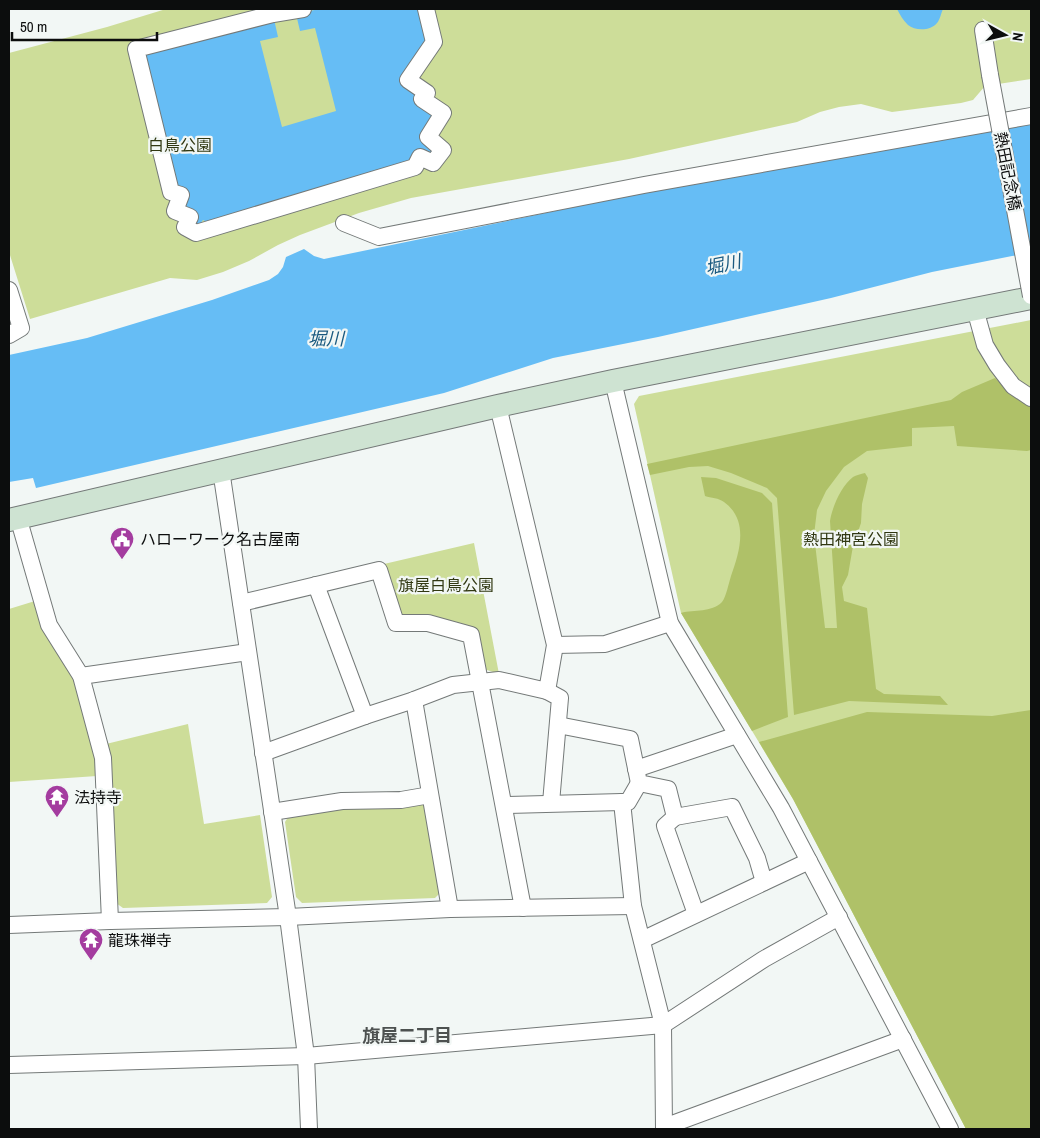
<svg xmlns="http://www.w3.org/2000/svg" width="1040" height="1138" font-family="'Archivo Narrow','Noto Sans JP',sans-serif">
<rect width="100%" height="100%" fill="#f2f7f5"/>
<g fill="#cddd99">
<polygon points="166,9 1031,9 1031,79 985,86 973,100 961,103 892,112 861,104 839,107 820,112 797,122 629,159 411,198 359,213 300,235 278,245 249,261 223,272 197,280 170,278 30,319 9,252 9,53 107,27"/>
<polygon points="1031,320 1031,1129 966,1129 793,799 681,613 634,404 639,396"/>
<polygon points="474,543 499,674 484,669 477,631 405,617 400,614 384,564"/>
<polygon points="35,601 76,678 98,759 97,776 9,782 9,609"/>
<polygon points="188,724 204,824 260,815 272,897 267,903 123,908 116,903 106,744"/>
<polygon points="420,803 427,808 440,893 435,898 302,903 296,897 285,822 290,814 343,807"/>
</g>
<g fill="#afc168">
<path d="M995,378L1011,393L1031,405V450L1027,451L957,446L954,426L912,428V446L867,451L844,467L826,491L817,510L814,535L825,628H837L830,521C832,507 842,485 853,477C856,475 861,474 865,473L868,478L862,504L861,523L853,546L848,575L842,587L844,601L867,608L876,689L884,694L940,696L948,705L849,701L794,715L777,498L767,488L731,473L708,466L689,467L650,475L647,464L951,400L962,392Z"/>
<path d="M701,477L716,478L762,493L772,503L788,717L752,731L681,613C695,609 711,613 722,602C726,597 729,582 731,576C740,551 749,520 724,502C719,498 711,498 705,496Z"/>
<polygon points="1031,710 1031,1129 966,1129 793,799 759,742 867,712 992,716"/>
</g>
<g fill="#66bdf5">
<polygon points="319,9 423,9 430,40 403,81 439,115 425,138 439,150 413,165 211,224 203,220 197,228 181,209 142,51 274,19 278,37 260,41 282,127 336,111 315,28 300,31 296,14"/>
<path d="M897,9H943C941,13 940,20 937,23C931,31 915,31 908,25C903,20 900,15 897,9Z"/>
<polygon points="1031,122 1031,254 1012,256 932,272 831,298 658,337 553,358 444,393 36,488 33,478 9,482 9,355 87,338 212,300 269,280 278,274 283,267 286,257 304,249 314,256 324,259 724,176"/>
</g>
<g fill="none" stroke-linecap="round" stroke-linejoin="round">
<defs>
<g id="street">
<polyline points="303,9 273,14 136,49 171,192 181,195 175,211 190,217 185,227 196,233 415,167 420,157 433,163 443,150 428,137 443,113 422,99 427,93 408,80 434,42 426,9"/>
<polyline points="983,30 990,75"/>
<polyline points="344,223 379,237 644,185 1031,116"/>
<polyline points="9,290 21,328 9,335"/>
<polyline points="975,309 985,345 997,365 1013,386 1031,398"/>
<polyline points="613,381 670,623 781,808 950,1129"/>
<polyline points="221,470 288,917 306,1056 309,1129"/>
<polyline points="18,517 49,625 81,676 103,758 110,921"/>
<polyline points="316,585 365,716"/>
<polyline points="241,603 379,570 396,623 428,623 471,635 523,908"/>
<polyline points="555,645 605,644 670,623"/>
<polyline points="81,676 248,652"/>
<polyline points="547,691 560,698 551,803"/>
<polyline points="414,700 450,909"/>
<polyline points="558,725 630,739 639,783 668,789 675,817 732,807 757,858 764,882"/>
<polyline points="263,753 365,716 414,700 453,685 499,680 547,691 555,645 498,406"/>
<polyline points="636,769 737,735"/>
<polyline points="639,783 628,802 622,802 633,906 663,1025 664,1129"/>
<polyline points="504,805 622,802"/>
<polyline points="272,812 342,801 401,800 430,795"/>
<polyline points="675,817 665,826 696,914"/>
<polyline points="9,925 110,921 288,917 450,909 633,906"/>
<polyline points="642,940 809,861"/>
<polyline points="9,1065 306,1056 663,1025 764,959 839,917"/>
<polyline points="664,1127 903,1039"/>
</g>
<polyline id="secondary" points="9,520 498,406 613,381 1031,298"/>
</defs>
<use href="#street" stroke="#747978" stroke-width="18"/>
<use href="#secondary" stroke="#747978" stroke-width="24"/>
<use href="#street" stroke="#fff" stroke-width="16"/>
<use href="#secondary" stroke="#cee3d2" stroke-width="22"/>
<defs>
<polyline id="street-bridge" points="990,75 1031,296"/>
</defs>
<use href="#street-bridge" stroke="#747978" stroke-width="18" stroke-linecap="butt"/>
<use href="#street-bridge" stroke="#fff" stroke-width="16"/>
</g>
<defs>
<symbol id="civic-pin" viewBox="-11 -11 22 30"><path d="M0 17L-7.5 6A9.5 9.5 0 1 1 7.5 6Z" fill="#a43c9f" stroke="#f2f7f5"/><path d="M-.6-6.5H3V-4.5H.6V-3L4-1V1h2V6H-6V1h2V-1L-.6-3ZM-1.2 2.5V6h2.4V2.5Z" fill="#fff"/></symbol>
<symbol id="temple-pin" viewBox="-11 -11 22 30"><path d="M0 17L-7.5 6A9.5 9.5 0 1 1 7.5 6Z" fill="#a43c9f" stroke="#f2f7f5"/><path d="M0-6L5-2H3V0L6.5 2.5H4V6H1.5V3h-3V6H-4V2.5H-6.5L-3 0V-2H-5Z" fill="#fff"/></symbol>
</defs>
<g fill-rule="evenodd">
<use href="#civic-pin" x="108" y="525" width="28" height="38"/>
<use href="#temple-pin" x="43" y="783" width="28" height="38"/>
<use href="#temple-pin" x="77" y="926" width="28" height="38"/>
</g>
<g text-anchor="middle" stroke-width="4.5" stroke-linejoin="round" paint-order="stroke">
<g font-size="16" fill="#313812" stroke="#f2f7f5">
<text x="180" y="151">白鳥公園</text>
<text x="851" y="545">熱田神宮公園</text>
<text x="446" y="591">旗屋白鳥公園</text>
</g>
<g font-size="16" fill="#0c0d0d" stroke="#f2f7f5">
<text transform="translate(1008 171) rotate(79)" y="6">熱田記念橋</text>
</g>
<g font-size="16" fill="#0c0d0d" stroke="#f2f7f5" text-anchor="start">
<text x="140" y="545">ハローワーク名古屋南</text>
<text x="74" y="803">法持寺</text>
<text x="108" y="946">龍珠禅寺</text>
</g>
<g font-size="18" font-style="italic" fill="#1a5a80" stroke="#f2f7f5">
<text transform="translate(723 265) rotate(-12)" y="6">堀川</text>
<text x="326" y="345">堀川</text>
</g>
<g font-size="18" font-weight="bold" fill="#4d5150" stroke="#f2f7f5">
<text x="407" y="1042">旗屋二丁目</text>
</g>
</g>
<rect width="1040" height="1138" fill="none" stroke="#0c0d0d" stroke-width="20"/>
<g transform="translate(1005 35) rotate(98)" stroke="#f2f7f5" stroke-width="4" paint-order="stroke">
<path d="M0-4L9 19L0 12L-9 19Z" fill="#0c0d0d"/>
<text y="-8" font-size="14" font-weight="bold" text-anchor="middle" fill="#0c0d0d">N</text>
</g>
<path d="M12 32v8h145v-8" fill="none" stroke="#0c0d0d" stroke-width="2.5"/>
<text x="20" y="32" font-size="15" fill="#0c0d0d" stroke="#f2f7f5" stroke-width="4" paint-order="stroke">50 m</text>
</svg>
